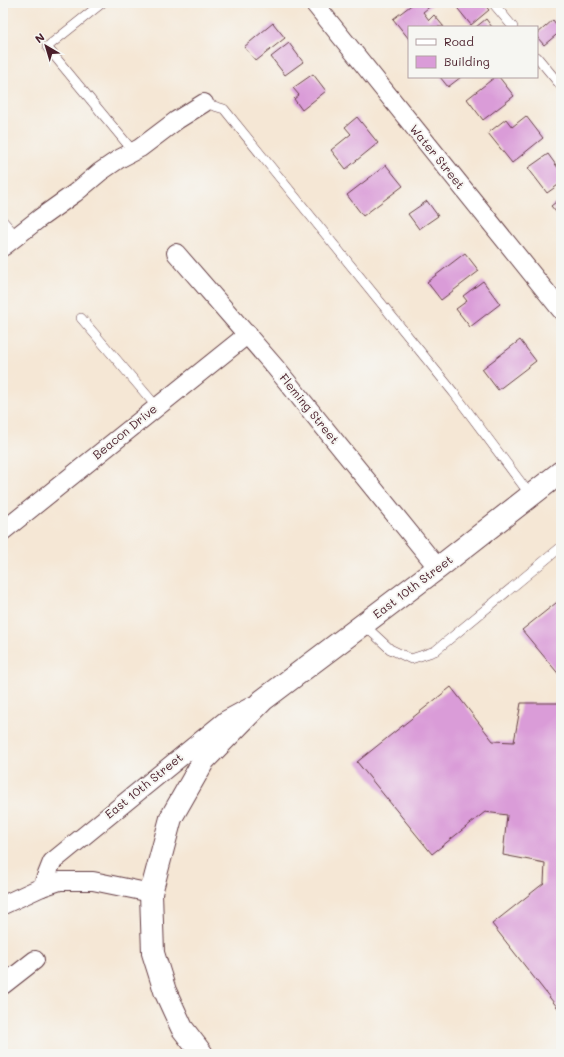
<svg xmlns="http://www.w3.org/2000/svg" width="564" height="1057" font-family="Mali,sans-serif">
<rect width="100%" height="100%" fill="#f6f6f2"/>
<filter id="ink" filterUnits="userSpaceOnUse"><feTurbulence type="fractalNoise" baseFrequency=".025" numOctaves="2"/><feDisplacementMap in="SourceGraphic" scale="8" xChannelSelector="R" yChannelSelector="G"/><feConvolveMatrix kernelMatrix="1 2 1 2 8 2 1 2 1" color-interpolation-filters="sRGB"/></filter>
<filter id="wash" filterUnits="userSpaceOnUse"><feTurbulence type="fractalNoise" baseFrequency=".012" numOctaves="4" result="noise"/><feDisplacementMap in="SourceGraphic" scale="16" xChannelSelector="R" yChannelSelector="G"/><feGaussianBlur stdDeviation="0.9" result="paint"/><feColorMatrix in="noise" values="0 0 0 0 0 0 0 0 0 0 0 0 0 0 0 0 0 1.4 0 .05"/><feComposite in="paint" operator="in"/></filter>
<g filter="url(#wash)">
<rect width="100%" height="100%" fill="#f5e7d5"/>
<g id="blocks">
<g fill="#da9cd8">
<polygon points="414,3 430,3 432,5 423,12 429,20 434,15 444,27 409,27 409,39 393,19"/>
<polygon points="455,3 483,3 489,10 471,25 454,4"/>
<polygon points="486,19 492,27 476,27"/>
<polygon points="553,20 561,31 544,45 537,37 537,34"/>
<polygon points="273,23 285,38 256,61 244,47"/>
<polygon points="289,43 303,62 285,75 271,57"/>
<polygon points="313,74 326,91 302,110 294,99 299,95 293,88"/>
<polygon points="440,77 461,77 448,87"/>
<polygon points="495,77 499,77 514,96 483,120 467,99"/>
<polygon points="526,116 543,138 512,163 488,133 506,119 512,127"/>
<polygon points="357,117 378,143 346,169 331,150 351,134 345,127"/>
<polygon points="548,154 561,172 561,183 547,193 528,168"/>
<polygon points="386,165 403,186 363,216 347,195"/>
<polygon points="561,198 561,218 551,206"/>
<polygon points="427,201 438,216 419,229 408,214"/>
<polygon points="465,253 479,271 441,300 427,282"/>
<polygon points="483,281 500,304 470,327 456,309 467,301 463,296"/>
<polygon points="520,340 536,361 498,390 482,369"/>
<polygon points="561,599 561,677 522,630"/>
<polygon points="451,687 493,741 514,742 521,703 561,703 561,1012 492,924 544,883 545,863 503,855 507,815 485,812 432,854 357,762"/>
</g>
</g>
</g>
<g filter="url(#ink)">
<use href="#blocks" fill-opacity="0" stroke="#643d44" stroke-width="1"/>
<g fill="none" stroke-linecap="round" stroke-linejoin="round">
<defs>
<g id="lane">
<polyline points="102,3 47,47 133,151"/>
<polyline points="493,3 513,27"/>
<polyline points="537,57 561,86"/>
<polyline points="204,103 224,109 454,393 531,496"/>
<polyline points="3,221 16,236"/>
<polyline points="81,318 157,407"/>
<polyline points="363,624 390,649 411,659 435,651 561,547"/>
</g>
<g id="street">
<polyline points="314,3 561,310"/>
<polyline points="3,247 40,218 75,193 100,172 119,159 140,148 177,120 204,103"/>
<polyline points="176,253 275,367 438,568"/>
<polyline points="3,531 248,334"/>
<polyline points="42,887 52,862 226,720 252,706"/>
<polyline points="3,905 42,887 60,881 93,881 151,893"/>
<polyline points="3,985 35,960"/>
</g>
<polyline id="secondary" points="202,1054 182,1028 165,991 153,953 151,893 171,818 204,760 263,700 438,568 561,472"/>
</defs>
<use href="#lane" stroke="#643d44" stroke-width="10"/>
<use href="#street" stroke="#643d44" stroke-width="20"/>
<use href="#secondary" stroke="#643d44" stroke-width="24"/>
<use href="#lane" stroke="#fff" stroke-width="9"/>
<use href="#street" stroke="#fff" stroke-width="18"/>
<use href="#secondary" stroke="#fff" stroke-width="22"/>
</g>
</g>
<g text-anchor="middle" stroke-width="4" stroke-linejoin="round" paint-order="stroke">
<g font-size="12" fill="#4a1f2b" stroke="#f6f6f2">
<text transform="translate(437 157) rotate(51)" y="4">Water Street</text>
<text transform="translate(309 409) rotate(51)" y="4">Fleming Street</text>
<text transform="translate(125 432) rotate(-39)" y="4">Beacon Drive</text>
<text transform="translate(413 587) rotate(-37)" y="4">East 10th Street</text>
<text transform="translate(144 786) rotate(-39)" y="4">East 10th Street</text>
</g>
</g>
<rect width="564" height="1057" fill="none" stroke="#f6f6f2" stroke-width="16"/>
<rect x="408" y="26" width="130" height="52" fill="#f6f6f2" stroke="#b1a0a2"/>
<rect x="416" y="39" width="20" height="6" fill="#ffffff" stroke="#b1a0a2"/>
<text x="444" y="46" font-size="12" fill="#4a1f2b">Road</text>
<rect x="416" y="56" width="20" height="12" fill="#da9cd8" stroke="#b1a0a2"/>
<text x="444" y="66" font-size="12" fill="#4a1f2b">Building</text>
<g transform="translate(46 46) rotate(322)" stroke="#f6f6f2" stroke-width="3" paint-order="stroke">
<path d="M0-3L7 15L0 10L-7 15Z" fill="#4a1f2b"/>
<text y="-6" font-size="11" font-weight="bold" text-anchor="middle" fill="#4a1f2b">N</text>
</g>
</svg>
